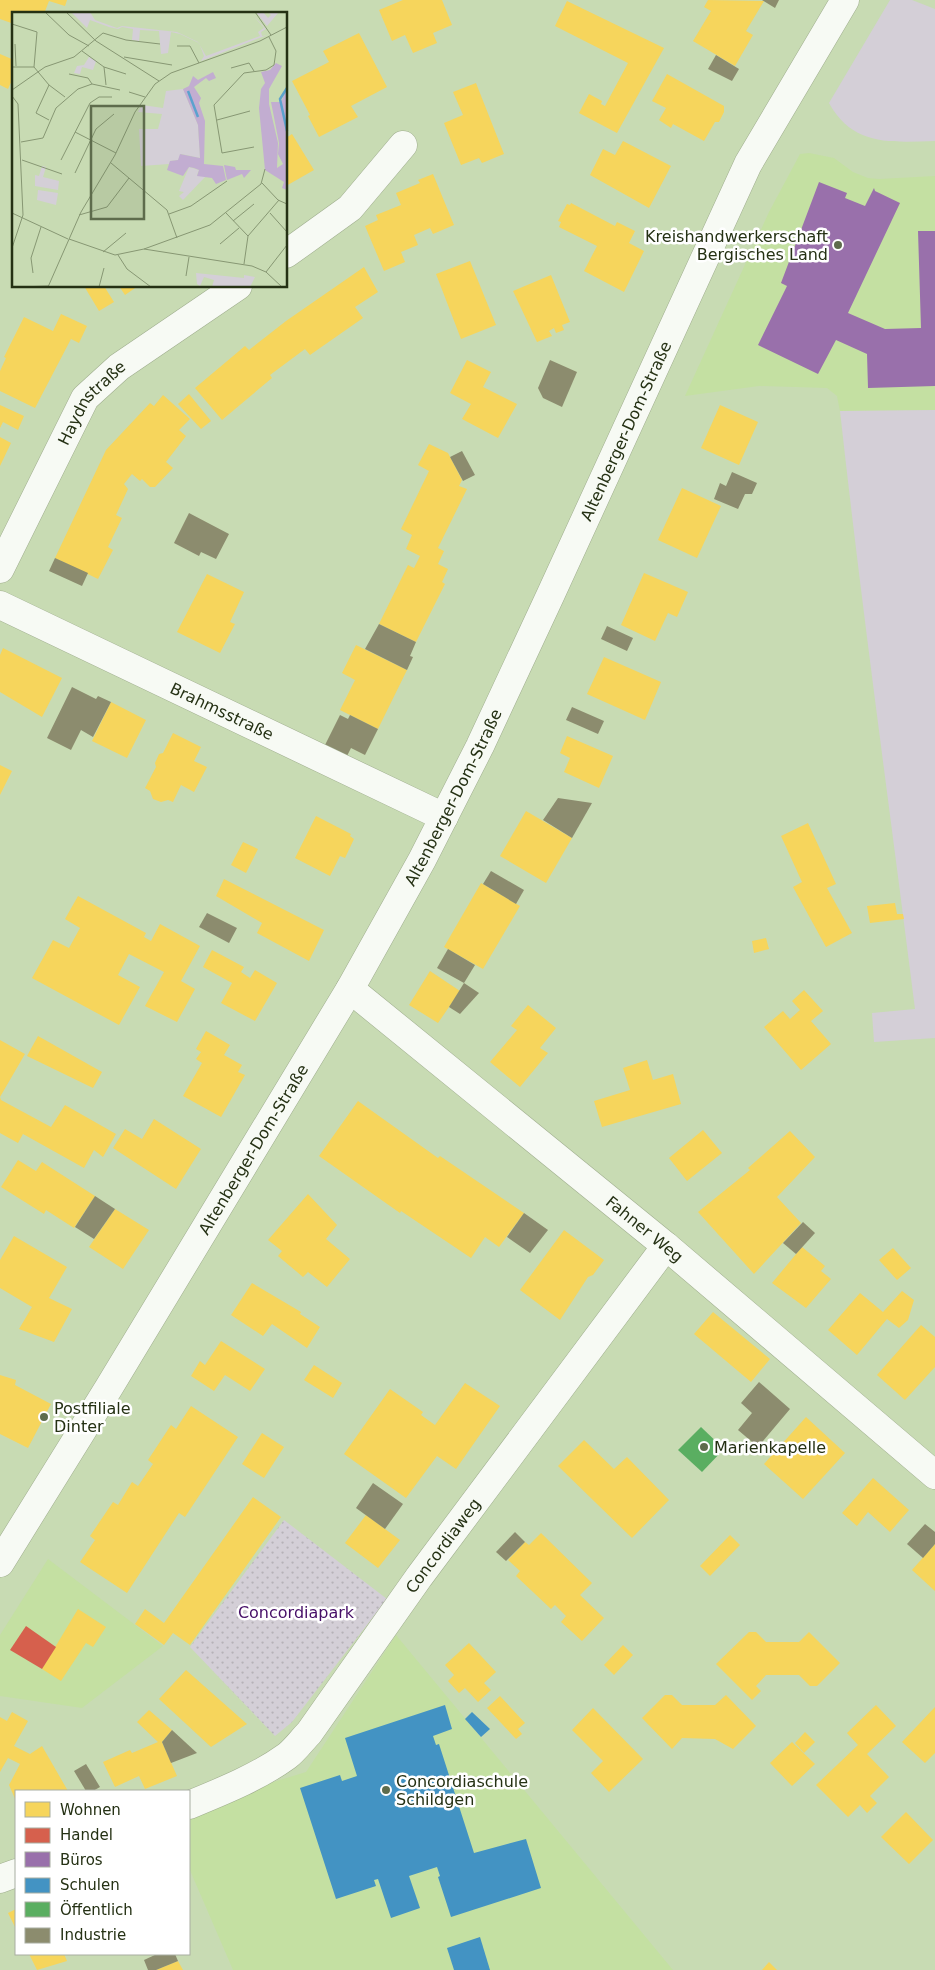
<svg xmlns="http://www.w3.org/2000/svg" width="935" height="1970" font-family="'DejaVu Sans',sans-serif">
<defs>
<pattern id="park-dots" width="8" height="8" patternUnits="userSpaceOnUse" patternTransform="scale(1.25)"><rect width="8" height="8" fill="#d4cfd7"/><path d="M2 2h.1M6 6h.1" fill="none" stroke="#b6b2b8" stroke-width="1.8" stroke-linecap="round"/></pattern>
</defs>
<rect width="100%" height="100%" fill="#c8dbb3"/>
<g fill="#c4e0a2">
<polygon points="809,153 834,158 853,172 868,178 879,179 935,176 935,410 840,411 837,396 827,388 759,386 685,396 769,212 800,154"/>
<polygon points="48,1559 163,1646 82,1708 0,1696 0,1635"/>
<polygon points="396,1635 673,1970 233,1970 189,1868 189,1808 306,1772"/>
</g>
<g fill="#d4cfd7">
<path d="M890,0H912L935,9V141C892,142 853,147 829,103Z"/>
<path d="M935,410V1038L874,1042L872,1013L915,1009C890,810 862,611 840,411Z"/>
</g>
<polygon fill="url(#park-dots)" points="284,1520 387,1599 292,1722 275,1736 190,1647"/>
<g fill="#f6d55c">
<polygon points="0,0 67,0 65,6 49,1 44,14 14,14 14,24 0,19"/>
<polygon points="403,0 442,0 452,25 433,33 437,43 413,53 405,35 392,41 379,10"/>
<polygon points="708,0 764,1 746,31 753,35 735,66 693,41 711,11 704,7"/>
<polygon points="567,1 664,48 617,133 579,113 589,94 602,101 601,104 605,106 628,63 555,26"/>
<polygon points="359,33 387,87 351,106 358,117 319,137 308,116 310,115 292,81 329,62 323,51"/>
<polygon points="0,54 14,60 14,76 8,89 0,85"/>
<polygon points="667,74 724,106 724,112 719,122 715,122 704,141 673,124 671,128 659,120 666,108 652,101"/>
<polygon points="476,83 504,154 482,163 479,158 461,165 444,123 463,115 453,92"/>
<polygon points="292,134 314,170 286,186 286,138"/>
<polygon points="623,141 671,166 649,208 590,175 603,149 615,155"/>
<polygon points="433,174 454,225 433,234 430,228 414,235 418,245 401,252 405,262 384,271 365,226 378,220 376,215 401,205 396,193 420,183 418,180"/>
<polygon points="571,203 615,226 617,222 635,231 629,243 644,251 624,292 584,271 597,246 559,227 561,222 558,221 567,204 570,205"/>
<polygon points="470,261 496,325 461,339 436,274"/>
<polygon points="364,267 378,292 355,307 363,318 310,355 305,349 270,375 272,378 222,420 195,388 245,346 249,350 286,321"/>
<polygon points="551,275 570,322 562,325 564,330 556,333 554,328 549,331 552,336 537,342 513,291"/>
<polygon points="84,286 104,286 114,302 99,311"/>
<polygon points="119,286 138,286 125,295"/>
<polygon points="61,314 87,326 79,343 71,339 35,408 0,391 0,371 6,358 4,357 24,317 53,331"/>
<polygon points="467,360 491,372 483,387 517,404 498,438 462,419 471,404 450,393"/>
<polygon points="189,394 211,421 201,429 178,404"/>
<polygon points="163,395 190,419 179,430 186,436 166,462 173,468 155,487 150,487 142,479 140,481 132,474 124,484 128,489 116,515 122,518 108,547 113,550 98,579 55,558 106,450 150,403 154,406"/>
<polygon points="0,405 24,416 18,430 3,422 0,428"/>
<polygon points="720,405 758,422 739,465 701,448"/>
<polygon points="0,437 11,443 0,466"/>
<polygon points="429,444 448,453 462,480 459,486 467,489 438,548 444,551 438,564 448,569 442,582 445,584 416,642 379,624 408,565 414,568 420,556 406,549 412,535 401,529 429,471 418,465"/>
<polygon points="682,488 721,506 697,558 658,540"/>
<polygon points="644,573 688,592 677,617 668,613 655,641 621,625"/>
<polygon points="207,574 244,592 230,622 235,624 220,653 177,632"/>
<polygon points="356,645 407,670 378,729 340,710 355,680 342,673"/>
<polygon points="3,648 62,678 42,717 0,692 0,655"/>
<polygon points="604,657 661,682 645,720 587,694"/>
<polygon points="111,702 146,720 127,758 92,741"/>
<polygon points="173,733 201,747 194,761 207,767 194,792 181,785 173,802 168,800 161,802 153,799 150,791 145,788 156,767 155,763 159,754 163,753"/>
<polygon points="567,736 613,756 599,788 564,772 570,758 560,753"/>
<polygon points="0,765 12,771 0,795"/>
<polygon points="526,811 572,838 546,883 500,856"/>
<polygon points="316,816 351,834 350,836 354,839 345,858 340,856 330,876 295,858"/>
<polygon points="808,823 836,884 827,888 852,933 826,947 793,887 802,882 781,836"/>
<polygon points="243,842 258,849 246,873 231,865"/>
<polygon points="224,879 324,930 309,961 257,933 262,923 216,896"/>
<polygon points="481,883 520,906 483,969 444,947"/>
<polygon points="78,896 146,933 144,937 151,941 160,924 200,946 181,981 195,989 177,1022 145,1006 164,972 129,954 118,975 140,987 119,1025 32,978 53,940 69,948 80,928 65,919"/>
<polygon points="895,903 897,914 903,914 904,919 870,923 867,906"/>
<polygon points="766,938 769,949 754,953 752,941"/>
<polygon points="212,950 244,967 241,972 250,978 255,970 277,983 255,1021 221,1003 232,983 203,967"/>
<polygon points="430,971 460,991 438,1023 409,1005"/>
<polygon points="804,990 823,1011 811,1021 831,1044 801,1070 764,1027 783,1011 790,1019 800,1010 792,1001"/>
<polygon points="528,1005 556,1028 540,1048 548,1053 520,1087 490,1062 517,1030 511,1026"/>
<polygon points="206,1031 230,1045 224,1055 242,1065 238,1072 245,1075 221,1117 183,1096 202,1063 196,1059 201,1052 196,1049"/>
<polygon points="38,1036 102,1072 93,1088 27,1056"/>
<polygon points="0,1040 25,1054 0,1097 1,1100 51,1127 65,1105 116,1134 103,1157 94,1150 84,1168 23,1134 18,1143 0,1133"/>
<polygon points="647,1060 653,1080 673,1074 681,1104 602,1127 594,1101 630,1090 623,1068"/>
<polygon points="358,1101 438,1158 440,1156 524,1213 499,1247 485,1237 471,1258 401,1211 400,1213 319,1156"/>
<polygon points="154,1119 201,1149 176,1189 113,1148 125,1129 142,1139"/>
<polygon points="703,1130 722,1153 687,1181 669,1158"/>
<polygon points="790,1131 815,1157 777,1197 801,1223 754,1274 698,1212 750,1170 748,1168"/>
<polygon points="18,1160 36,1171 42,1162 95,1196 74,1228 46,1210 44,1214 1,1187"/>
<polygon points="308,1194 337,1225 326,1239 350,1259 327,1287 308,1272 303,1277 278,1256 282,1251 268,1240"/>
<polygon points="115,1209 149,1230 123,1269 89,1247"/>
<polygon points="564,1230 604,1260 593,1275 588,1277 560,1320 520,1290"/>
<polygon points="14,1236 67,1267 49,1298 72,1309 54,1342 19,1329 32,1307 0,1288 0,1260"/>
<polygon points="802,1247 825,1266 821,1271 831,1279 806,1308 772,1283"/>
<polygon points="893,1248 911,1268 897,1280 879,1260"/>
<polygon points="252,1283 301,1312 300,1314 320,1327 307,1348 272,1324 263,1336 231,1315"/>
<polygon points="902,1291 914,1300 908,1320 899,1328 887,1319 857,1355 828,1330 860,1293 883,1312"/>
<polygon points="713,1312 770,1359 751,1382 694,1334"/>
<polygon points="921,1325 935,1337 935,1367 905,1400 877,1375"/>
<polygon points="221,1341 265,1369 250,1391 225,1375 214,1391 191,1376 200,1361 205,1365"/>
<polygon points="314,1365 342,1383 333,1398 304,1380"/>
<polygon points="0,1375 16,1380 15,1385 51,1404 28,1448 0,1434"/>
<polygon points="465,1383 500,1406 456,1469 437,1456 406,1498 344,1454 390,1389 423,1412 421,1415 435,1425"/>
<polygon points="191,1406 238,1437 185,1517 179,1513 127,1593 80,1562 95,1540 90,1536 113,1502 118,1505 132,1482 138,1486 153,1464 148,1460 171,1425 176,1429"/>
<polygon points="806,1417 845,1453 803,1499 764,1464"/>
<polygon points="262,1433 284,1447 264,1478 242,1464"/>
<polygon points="584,1440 614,1469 627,1457 669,1500 632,1538 558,1466"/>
<polygon points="873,1478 909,1510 890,1532 868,1512 857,1526 842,1513"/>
<polygon points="253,1497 281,1517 190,1645 173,1633 164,1645 135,1624 145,1609 164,1623"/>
<polygon points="366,1515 400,1540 378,1568 345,1543"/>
<polygon points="541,1533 592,1583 580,1595 604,1618 582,1641 561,1622 566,1616 555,1605 551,1609 516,1576 520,1571 508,1560 525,1542 529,1545"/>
<polygon points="730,1535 740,1545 710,1576 700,1566"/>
<polygon points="935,1544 935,1591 912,1570"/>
<polygon points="78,1609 106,1627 93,1647 86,1643 61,1681 42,1669"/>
<polygon points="749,1632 756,1632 766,1642 799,1642 809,1632 840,1663 817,1686 810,1686 799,1675 766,1675 756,1686 761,1691 752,1700 716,1664"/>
<polygon points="469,1643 496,1672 484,1683 491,1690 478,1702 465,1688 459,1693 448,1681 454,1675 445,1665"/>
<polygon points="623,1645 633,1655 614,1675 604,1665"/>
<polygon points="186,1670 247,1724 211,1747 159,1699"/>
<polygon points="665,1695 672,1695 682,1705 715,1705 726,1695 756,1726 733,1749 715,1739 682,1738 672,1749 642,1718"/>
<polygon points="500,1696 525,1723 518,1729 522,1734 516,1739 487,1708"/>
<polygon points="876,1705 896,1726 867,1754 889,1777 870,1796 877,1803 867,1813 860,1805 848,1817 816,1785 858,1745 847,1733"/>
<polygon points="935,1707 935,1753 925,1763 902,1742"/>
<polygon points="593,1708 643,1759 609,1792 591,1773 603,1761 572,1730"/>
<polygon points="149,1710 172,1730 162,1742 177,1776 145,1789 139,1776 115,1787 103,1762 130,1750 132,1753 158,1742 137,1722"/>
<polygon points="12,1712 28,1721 14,1746 30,1754 42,1746 68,1791 16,1791 16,1801 9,1785 20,1764 8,1758 0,1772 0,1717 7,1721"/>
<polygon points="805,1732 815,1742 804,1753 795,1743"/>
<polygon points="792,1742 815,1764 792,1786 770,1763"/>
<polygon points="906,1812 933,1840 909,1864 881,1837"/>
<polygon points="16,1909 16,1929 8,1913"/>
<polygon points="29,1954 64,1954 67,1961 37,1970"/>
<polygon points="178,1961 183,1970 156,1970"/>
<polygon points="769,1962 777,1970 762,1970"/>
</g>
<polygon fill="#d6604d" points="26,1626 56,1647 42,1669 10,1650"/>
<polygon fill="#9970ab" points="819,182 847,193 845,198 865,206 874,188 875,191 900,203 848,313 885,329 921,328 918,231 935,231 935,386 868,388 867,354 836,340 818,374 758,345 787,286 781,283"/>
<g fill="#4393c3">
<polygon points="445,1705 452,1729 433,1736 436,1745 439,1744 474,1853 526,1839 541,1888 451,1917 438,1877 440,1876 437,1867 409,1876 420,1908 391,1918 378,1879 374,1880 376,1886 336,1899 300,1788 340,1775 342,1781 357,1776 345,1738"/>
<polygon points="472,1712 490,1729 481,1737 465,1719"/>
<polygon points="480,1937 490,1970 454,1970 447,1948"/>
</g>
<polygon fill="#5aae61" points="701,1427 724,1449 702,1472 678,1450"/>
<g fill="#8c8c6e">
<polygon points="762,0 779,0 775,8"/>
<polygon points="716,55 739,69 732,81 708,69"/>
<polygon points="550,360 577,372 562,407 543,398 538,388"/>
<polygon points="462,451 475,475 463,481 450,457"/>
<polygon points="732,472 757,483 752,494 745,494 738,509 714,499 720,483 726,486"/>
<polygon points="189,513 229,534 216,559 201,552 199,556 174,543"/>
<polygon points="55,558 88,573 82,586 49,571"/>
<polygon points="379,624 416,642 410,656 413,657 407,670 365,649"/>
<polygon points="607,626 633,638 627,651 601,639"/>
<polygon points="72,687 96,699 98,696 111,702 93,737 81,730 71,750 47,738"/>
<polygon points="572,707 604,721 598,734 566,720"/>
<polygon points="340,715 348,719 350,715 378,729 365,755 351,748 347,756 325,745"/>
<polygon points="558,798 592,803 572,838 543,820"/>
<polygon points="491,871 524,890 516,904 483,884"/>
<polygon points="207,913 237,928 229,943 199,927"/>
<polygon points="448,949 475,965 464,983 437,968"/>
<polygon points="464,983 479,993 460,1014 449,1007"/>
<polygon points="95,1196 115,1209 94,1239 75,1227"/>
<polygon points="524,1213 548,1230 530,1253 507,1237"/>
<polygon points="803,1222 815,1233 796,1254 783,1243"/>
<polygon points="759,1382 790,1409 758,1447 738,1430 752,1413 741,1403"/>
<polygon points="373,1483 403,1504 385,1529 356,1508"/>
<polygon points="925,1524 935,1532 935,1544 923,1558 907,1544"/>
<polygon points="515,1532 525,1542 506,1561 496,1552"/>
<polygon points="172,1730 197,1753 171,1763 162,1742"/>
<polygon points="86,1764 100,1787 93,1791 86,1791 74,1771"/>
<polygon points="157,1954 175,1954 178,1961 156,1970 148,1970 144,1960"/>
</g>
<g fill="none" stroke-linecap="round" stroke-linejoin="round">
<defs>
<g id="minor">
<polyline points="286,254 350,208 403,145"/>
<path id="s1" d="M0,569L85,398L119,367L238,286"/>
<path id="s2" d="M0,605L444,817"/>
<path id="s3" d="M350,989L666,1246L935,1475"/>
<path id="s4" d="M189,1805C223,1791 258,1777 287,1756C295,1750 302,1740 309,1733L419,1577L666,1246"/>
<polyline points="0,1879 16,1873"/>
</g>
<g id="major">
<path id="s5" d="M0,1563L108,1389L350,989L422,860L480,746L550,596L748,164L845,0"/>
</g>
</defs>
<use href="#minor" stroke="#9fad8e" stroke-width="29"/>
<use href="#major" stroke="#9fad8e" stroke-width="29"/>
<use href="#minor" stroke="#f7faf4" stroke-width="28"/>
<use href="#major" stroke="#f7faf4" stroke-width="28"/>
</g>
<g fill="#5e6c4c" stroke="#fff" stroke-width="2">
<circle cx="838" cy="245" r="5"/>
<circle cx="44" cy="1417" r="5"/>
<circle cx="704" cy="1447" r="5"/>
<circle cx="386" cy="1790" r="5"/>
</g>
<g text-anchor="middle" stroke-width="5" stroke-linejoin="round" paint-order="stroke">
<g font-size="16" fill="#253114" stroke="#fff" text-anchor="start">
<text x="828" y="242" text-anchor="end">Kreishandwerkerschaft<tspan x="828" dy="18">Bergisches Land</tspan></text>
<text x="54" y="1414">Postfiliale<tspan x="54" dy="18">Dinter</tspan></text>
<text x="714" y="1453">Marienkapelle</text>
<text x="396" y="1787">Concordiaschule<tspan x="396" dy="18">Schildgen</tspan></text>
</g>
<g font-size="16" fill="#253114" stroke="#fff">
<text dy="6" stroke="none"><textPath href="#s1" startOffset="191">Haydnstraße</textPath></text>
<text dy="6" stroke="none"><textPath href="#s5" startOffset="1295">Altenberger-Dom-Straße</textPath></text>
<text dy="6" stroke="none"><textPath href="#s2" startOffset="246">Brahmsstraße</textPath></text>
<text dy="6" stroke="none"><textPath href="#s5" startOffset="890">Altenberger-Dom-Straße</textPath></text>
<text dy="6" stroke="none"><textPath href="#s5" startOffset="485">Altenberger-Dom-Straße</textPath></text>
<text dy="6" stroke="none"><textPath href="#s3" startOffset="380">Fahner Weg</textPath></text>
<text dy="6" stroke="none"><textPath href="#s4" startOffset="372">Concordiaweg</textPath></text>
</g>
<g font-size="16" fill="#460e67" stroke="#fff">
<text x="296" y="1618">Concordiapark</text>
</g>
</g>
<g transform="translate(12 12)">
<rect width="275" height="275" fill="#c8dbb3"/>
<path d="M59,0H78L83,8L105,16L110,14L165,20L186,30L194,44L248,24L246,20L252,16L238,0L254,17L249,20L250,24L255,23L189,49L192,44L187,31L168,22L159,20L156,41L149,42L147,19L128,18L127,29L120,28L121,17L110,15L106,17L97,15L78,8L75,16ZM244,0H251L256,6L259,3L256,0H267L255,14ZM77,45L84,49L81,58L70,55L68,62L62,61L65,54L72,53ZM171,77L186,113L188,146L169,142L166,148L158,149L157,152L129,154L127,117H146L150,102L126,100L130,93L151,96L154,79ZM30,154L34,155L31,165L47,169L46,178L23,174V163L27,164ZM177,155L187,158L185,163L194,164L171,188L167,184L172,180L167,179ZM26,178L46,181L44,193L25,188ZM184,261L232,266V263L243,265L238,275H200L202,268L192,265L188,274L185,272Z" fill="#d4cfd7"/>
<path d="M264,51L270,54L257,77V92L266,131L265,156L271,152L266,142L267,131L259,90H269L275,76V178L270,176L272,170L253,158L247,96L249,77L253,71L249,60L258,58ZM201,60L204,66L197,69L194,66L182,75L189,86L187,91L193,109L192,152L211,154L214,168L204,172L200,166L185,164L187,158L182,156L177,155L171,164L155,158L158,149L166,148L168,142L188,146L186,113L171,77L177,74L181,64L186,68ZM212,153L223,155L224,158H239L232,166L230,162L215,168Z" fill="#c2add1"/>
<path fill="none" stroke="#5ba2ce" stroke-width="2.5" d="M275,76L268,87L275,119M176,79L186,105"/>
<path fill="none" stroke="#879773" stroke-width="1" d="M33,0L57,23L77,34M54,0L84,29L147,69M243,0L259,23M0,12L25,20L22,55M3,32L4,54M165,34H178L187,51M70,39L92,55L94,73M112,45L160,53M0,55H22L37,73L53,85M92,55L114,62M219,56L237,51L242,59M57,62L76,66L80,72M37,73L24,101L37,108M0,78L33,55L62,45L91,21L114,28L148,32M117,80L133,85M0,84L6,92L11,203L0,236M205,108L238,99M63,120L104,141M9,130L31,126L44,96L66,77L80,72L108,78M242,135L210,141L202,93L232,61L254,58L262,53L264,39L257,25M10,148L50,162M49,148L78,91L87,85H100M99,151L155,198L165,226M63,161L84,117L102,102M250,171L266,188L275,192M0,201L56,227M214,201L236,224M258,201L275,220M157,202L179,194L215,169M67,203L95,195L117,166M221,209L242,192M57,227L103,243L132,237L240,254L254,260L270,275M208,232L227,216M132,237L198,213L249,172L253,157M91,240L114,221M106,243L115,257L139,275M232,252L236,224L267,188M254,260L275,233M21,261L19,246L29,215M174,264L177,245M7,275L37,274M36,275L69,200L103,143L123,100L143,72L159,61L248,29L275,15M87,275L92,256"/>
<path fill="#5e6c4c" fill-opacity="0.15" stroke="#5e6c4c" stroke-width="2.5" d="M79,94H132V207H79Z"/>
<rect width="275" height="275" fill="none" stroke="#253114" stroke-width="2.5"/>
</g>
<rect x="15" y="1790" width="175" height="165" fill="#ffffff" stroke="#a8ada1"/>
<rect x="25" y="1802" width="25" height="15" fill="#f6d55c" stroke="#a8ada1"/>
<text x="60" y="1815" font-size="15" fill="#253114">Wohnen</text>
<rect x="25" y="1828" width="25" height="15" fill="#d6604d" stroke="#a8ada1"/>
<text x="60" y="1840" font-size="15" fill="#253114">Handel</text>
<rect x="25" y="1852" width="25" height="15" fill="#9970ab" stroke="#a8ada1"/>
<text x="60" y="1865" font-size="15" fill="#253114">Büros</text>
<rect x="25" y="1878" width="25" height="15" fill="#4393c3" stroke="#a8ada1"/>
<text x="60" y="1890" font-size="15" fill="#253114">Schulen</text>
<rect x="25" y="1902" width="25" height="15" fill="#5aae61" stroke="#a8ada1"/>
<text x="60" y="1915" font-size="15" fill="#253114">Öffentlich</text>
<rect x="25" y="1928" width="25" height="15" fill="#8c8c6e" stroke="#a8ada1"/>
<text x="60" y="1940" font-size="15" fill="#253114">Industrie</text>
</svg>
